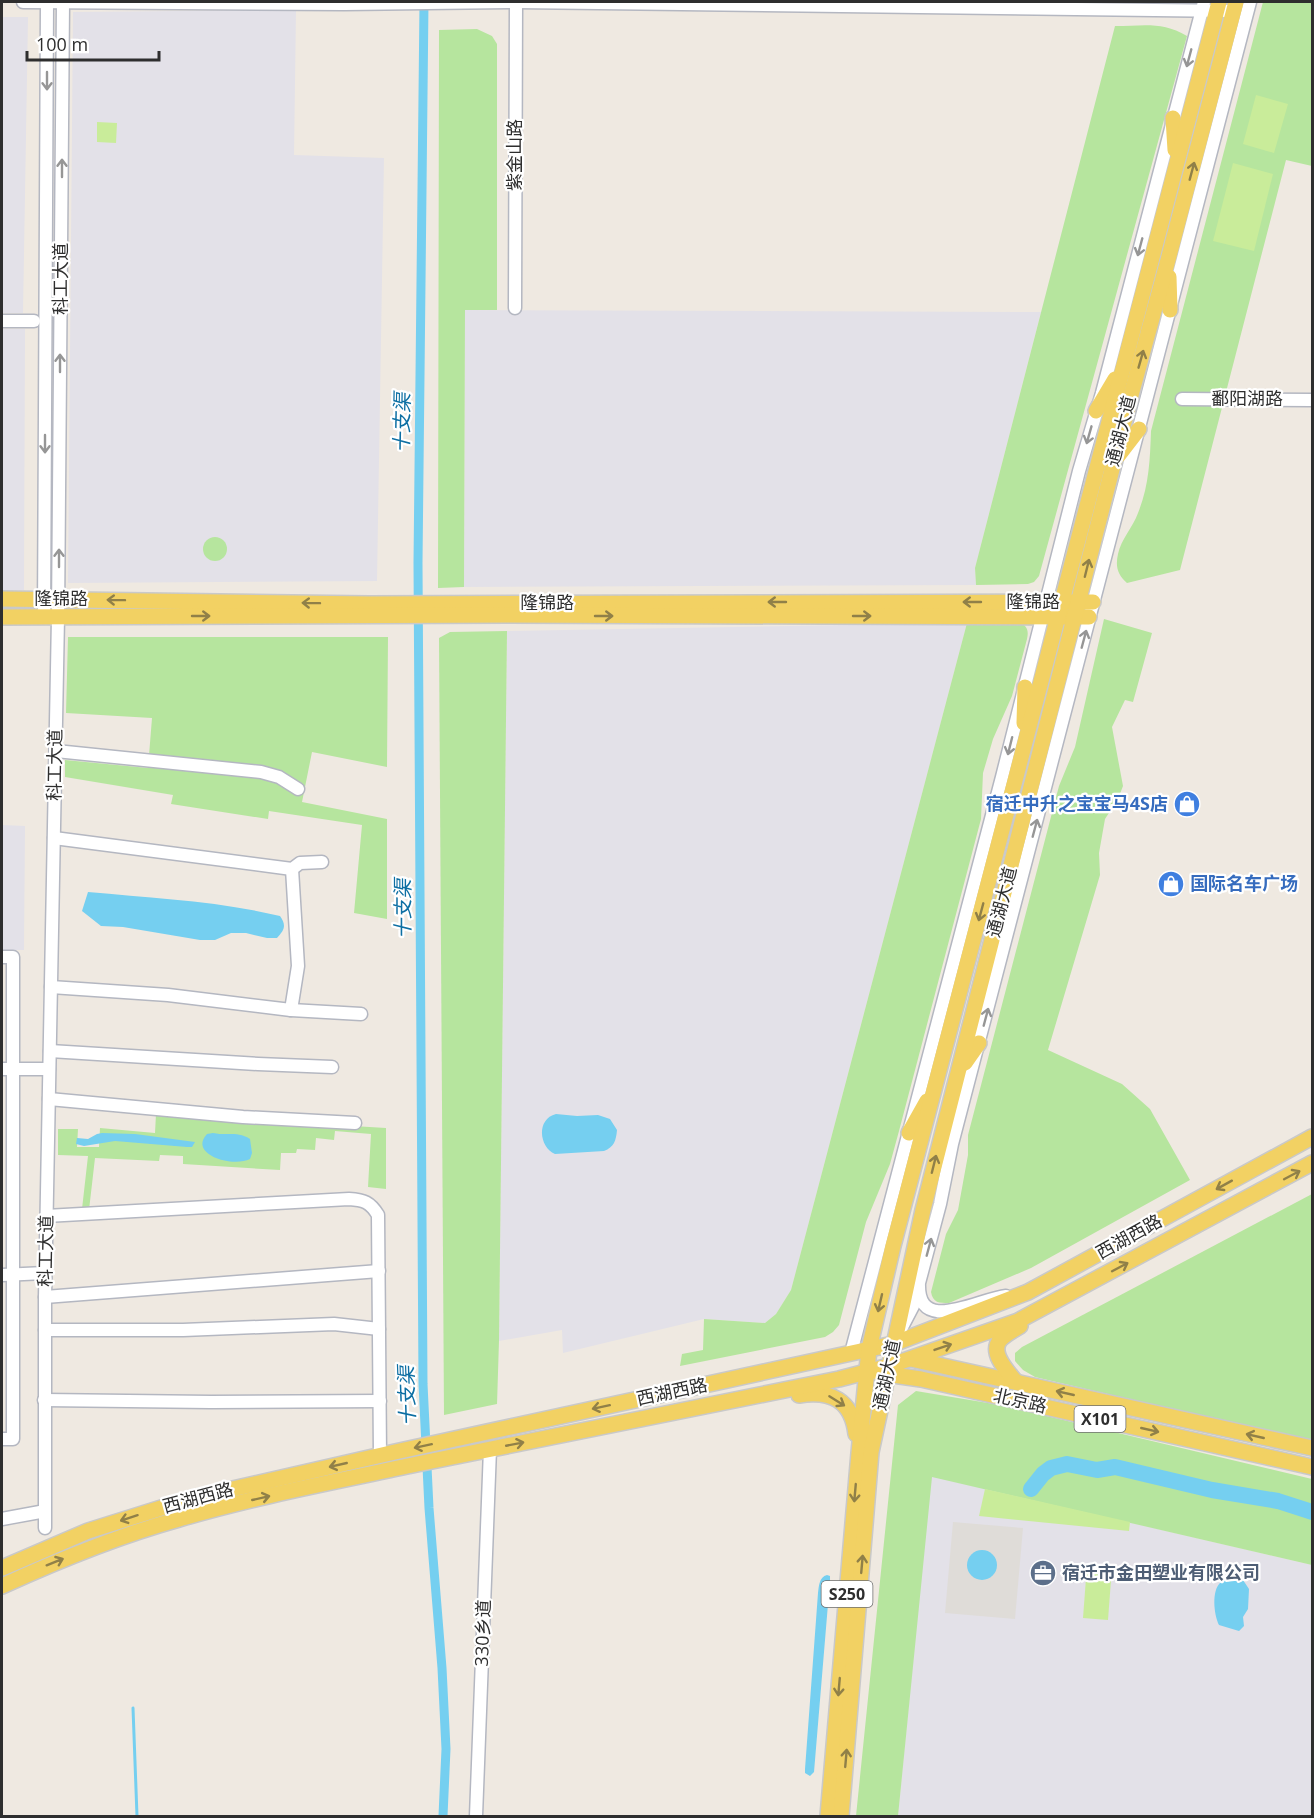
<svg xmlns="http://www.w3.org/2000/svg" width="1314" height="1818" font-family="'Open Sans','Noto Sans SC',sans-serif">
<rect width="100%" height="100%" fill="#efe9e1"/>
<g fill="#e3e1e8">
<polygon points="296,10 294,155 384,158 377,581 68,583 73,12"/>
<polygon points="2,17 28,17 23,313 2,313"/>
<polygon points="465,310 1041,312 975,568 976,585 464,587"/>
<polygon points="2,329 25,329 24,590 2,590"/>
<polygon points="967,623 791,1290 776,1314 765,1323 704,1319 563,1353 562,1330 499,1341 507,631"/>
<polygon points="2,825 25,826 24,950 2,950"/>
<polygon points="931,1476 1312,1565 1312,1816 898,1816"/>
</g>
<g fill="#b6e59e">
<path d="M1263,2H1312V166L1286,160L1180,570L1127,583C1118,575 1115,567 1118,554C1121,539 1133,527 1138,513C1149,486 1150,460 1151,431Z"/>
<path d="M1115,26C1143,26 1162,21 1187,36L1039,576L1034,582L1028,584L976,585L975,568Z"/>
<polygon points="477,29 492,36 497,44 497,310 465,310 464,587 438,588 439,30"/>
<circle cx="215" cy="549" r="12"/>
<path d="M1104,619L1152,633L1133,702L1125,700L1112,727L1123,786L1118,799L1105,819L1099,853L1100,875L1048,1050L1122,1084L1150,1109L1190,1180L1031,1268L949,1303C939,1303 933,1303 931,1292L946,1234L958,1210L968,1155V1135L1059,786L1075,747Z"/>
<path d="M1019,622C1027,626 1029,630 1027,639L1012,696L993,739L983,773L981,819L899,1131L890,1164L866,1222L839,1325L833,1332L825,1337L680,1366L682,1354L703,1350L704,1319L765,1323L776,1314L791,1290L967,623Z"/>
<polygon points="507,631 499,1341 497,1404 444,1415 439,638 450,632"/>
<polygon points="68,637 388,637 387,767 312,752 302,802 387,819 387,919 354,913 362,825 269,811 268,819 171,804 173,795 65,777 65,760 148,768 152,718 66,713"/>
<polygon points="156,1114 386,1128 386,1189 368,1187 371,1134 335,1131 334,1140 316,1138 315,1150 297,1149 296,1153 281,1153 280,1170 183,1164 183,1156 160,1155 159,1161 95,1158 89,1210 82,1209 88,1156 58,1155 58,1129 78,1129 77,1147 99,1147 100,1128 155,1133"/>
<polygon points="1312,1194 1312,1442 1035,1377 1023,1370 1015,1361 1015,1353 1022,1347"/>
<polygon points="916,1391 1000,1405 1312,1479 1312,1565 932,1477 898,1816 856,1816 898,1405"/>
</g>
<g fill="#c9ec9a">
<polygon points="1256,95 1288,104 1274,153 1243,144"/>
<polygon points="97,122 117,123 116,143 97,142"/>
<polygon points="1233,163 1273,174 1254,251 1213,241"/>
<polygon points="985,1489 1130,1522 1129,1531 979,1516"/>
<polygon points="1087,1565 1112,1567 1108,1620 1083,1618"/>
</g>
<polygon fill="#dfdcd8" points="953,1522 1023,1528 1015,1619 945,1613"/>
<g fill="#75cff0">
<path d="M88,892C152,898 218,901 280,916C287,926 284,930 277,938H267L246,933H231L215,940H200L123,927L101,926L82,911Z"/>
<path d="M556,1114L577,1116L598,1115L610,1119L617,1130C616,1141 614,1147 604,1151L555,1154C539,1147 536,1119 556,1114Z"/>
<polygon points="102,1133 135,1134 195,1142 192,1147 187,1147 115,1141 84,1146 76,1144 77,1138 88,1139 97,1134"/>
<path d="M213,1133C227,1136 237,1131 250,1139L252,1153L250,1159C232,1168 188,1154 207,1134Z"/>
<circle cx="982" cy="1565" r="15"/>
<path d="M827,1575L830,1576V1580L814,1772L810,1776L805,1773V1769L818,1593C819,1586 819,1577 827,1575Z"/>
<path d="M1235,1578L1243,1580L1249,1589L1248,1609L1243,1617L1244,1626L1239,1631L1219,1625C1214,1615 1211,1590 1221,1582C1225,1579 1230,1579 1235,1578Z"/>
</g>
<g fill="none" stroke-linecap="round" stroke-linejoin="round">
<polyline stroke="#75cff0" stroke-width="3" points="133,1708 137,1816"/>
<polyline stroke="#75cff0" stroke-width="9" points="424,2 418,563 423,1384 429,1508 442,1668 446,1749 443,1816"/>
<polyline stroke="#75cff0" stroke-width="16" points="1031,1489 1043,1474 1051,1468 1067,1464 1097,1470 1115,1467 1212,1490 1278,1501 1312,1512"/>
<defs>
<g id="minor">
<polyline points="23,2 344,4 516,2 1234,11"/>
<polyline points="515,308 516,2"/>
<polyline points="2,321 34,321"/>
<polyline points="1182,399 1312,400"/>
<polyline points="44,617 47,2"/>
<polyline points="56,751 261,772 279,777 298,789"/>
<polyline points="54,838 292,869 300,863 322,862"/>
<polyline points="2,957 13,957 13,1439 2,1439"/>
<polyline points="51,987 168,995 291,1010 361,1014"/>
<polyline points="291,1010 298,966 292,869"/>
<polyline points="50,1051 258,1064 332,1067"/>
<polyline points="2,1069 49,1069"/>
<polyline points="49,1099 243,1117 355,1123"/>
<path d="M46,1216L349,1199C364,1200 370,1202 378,1215L380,1455"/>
<polyline points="2,1275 45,1273"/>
<path d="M1006,1296C978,1299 917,1336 919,1283L940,1204L952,1144L1250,2"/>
<polyline points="45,1297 379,1271"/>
<polyline points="901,1329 913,1306 918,1290"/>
<polyline points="45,1330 183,1330 334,1324 379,1329"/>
<polyline points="851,1353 1002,777 1079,471 1102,393 1204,2"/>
<polyline points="44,1400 211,1402 380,1401"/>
<polyline points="2,1519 40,1512"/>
<polyline points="45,1528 45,1297 58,617 63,2"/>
<polyline points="476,1816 490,1449"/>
</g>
<g id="major">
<polyline points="1173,118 1175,150"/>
<polyline points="1169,277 1170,310"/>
<polyline points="1096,411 1115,379"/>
<polyline points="1119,455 1139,429"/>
<polyline points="2,599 369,604 1093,602"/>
<polyline points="2,617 508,615 1089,617"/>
<polyline points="1024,723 1025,687"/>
<polyline points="965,1063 979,1043"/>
<polyline points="909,1133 927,1101"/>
<polyline points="911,1359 1312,1448"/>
<polyline points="879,1373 921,1379 1312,1467"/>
<path d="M1016,1382C1008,1372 989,1353 1000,1340C1005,1334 1014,1330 1020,1326"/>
<path d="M799,1395C831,1390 852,1400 856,1434"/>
<polyline points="2,1568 88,1531 193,1498 395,1452 893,1344 1028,1292 1312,1137"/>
<path d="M2,1586C59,1560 118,1536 179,1519C257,1496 338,1481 417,1464C558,1435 699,1408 839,1379L889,1366L1018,1321L1312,1163"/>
<polyline points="828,1816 859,1453 869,1349 893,1246 1219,2"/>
<polyline points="841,1816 871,1452 923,1210 1130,399 1168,260 1236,2"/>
</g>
</defs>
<use href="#minor" stroke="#b4b7c1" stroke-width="15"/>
<use href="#major" stroke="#c9c9c9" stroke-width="18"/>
<use href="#minor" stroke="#fff" stroke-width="12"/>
<use href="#major" stroke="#f2d163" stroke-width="15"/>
</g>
<defs><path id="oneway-shaft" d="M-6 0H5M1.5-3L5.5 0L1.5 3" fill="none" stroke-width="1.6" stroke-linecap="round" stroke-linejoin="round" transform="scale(1.5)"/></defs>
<g stroke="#969696">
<use href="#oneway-shaft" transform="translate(1189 58) rotate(105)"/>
<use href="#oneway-shaft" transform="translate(47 81) rotate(90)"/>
<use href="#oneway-shaft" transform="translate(62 168) rotate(-90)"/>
<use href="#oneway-shaft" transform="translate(1140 247) rotate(105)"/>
<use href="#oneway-shaft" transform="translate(60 363) rotate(-90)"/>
<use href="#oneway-shaft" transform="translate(1089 435) rotate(106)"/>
<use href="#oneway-shaft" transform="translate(45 444) rotate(90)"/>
<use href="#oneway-shaft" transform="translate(59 558) rotate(-90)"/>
<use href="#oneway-shaft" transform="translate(1084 639) rotate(-75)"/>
<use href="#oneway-shaft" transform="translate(1010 746) rotate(104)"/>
<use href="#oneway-shaft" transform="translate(1035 828) rotate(-75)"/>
<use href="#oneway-shaft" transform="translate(986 1017) rotate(-75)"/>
<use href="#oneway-shaft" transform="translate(929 1247) rotate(-75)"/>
</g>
<g stroke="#908048">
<use href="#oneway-shaft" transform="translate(1192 171) rotate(-75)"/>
<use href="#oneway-shaft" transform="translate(1141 359) rotate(-74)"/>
<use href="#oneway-shaft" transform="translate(1087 568) rotate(-76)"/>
<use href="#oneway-shaft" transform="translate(116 600) rotate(-179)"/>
<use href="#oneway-shaft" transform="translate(777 602) rotate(180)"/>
<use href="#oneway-shaft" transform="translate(972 602) rotate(180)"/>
<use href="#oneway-shaft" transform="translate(311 603) rotate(-179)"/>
<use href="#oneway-shaft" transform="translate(201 616)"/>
<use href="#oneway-shaft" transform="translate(604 616)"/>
<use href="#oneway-shaft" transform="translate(862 616)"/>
<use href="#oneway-shaft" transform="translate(981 912) rotate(105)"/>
<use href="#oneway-shaft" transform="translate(934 1164) rotate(-76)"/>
<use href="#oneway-shaft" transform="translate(1292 1175) rotate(-28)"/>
<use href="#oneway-shaft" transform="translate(1224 1185) rotate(151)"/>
<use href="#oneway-shaft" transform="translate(1120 1267) rotate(-28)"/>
<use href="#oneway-shaft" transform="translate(880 1303) rotate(103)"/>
<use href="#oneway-shaft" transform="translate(943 1347) rotate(-19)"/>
<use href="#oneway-shaft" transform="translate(1065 1393) rotate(-167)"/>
<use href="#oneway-shaft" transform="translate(837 1401) rotate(32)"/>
<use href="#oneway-shaft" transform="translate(601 1407) rotate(168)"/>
<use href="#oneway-shaft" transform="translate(1150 1430) rotate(13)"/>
<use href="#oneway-shaft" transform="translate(1255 1436) rotate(-167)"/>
<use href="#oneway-shaft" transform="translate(515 1444) rotate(-11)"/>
<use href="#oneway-shaft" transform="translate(423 1446) rotate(168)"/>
<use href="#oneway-shaft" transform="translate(338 1465) rotate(167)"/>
<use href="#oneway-shaft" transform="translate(855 1493) rotate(95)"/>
<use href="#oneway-shaft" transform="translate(261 1498) rotate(-13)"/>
<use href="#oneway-shaft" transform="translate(129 1518) rotate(162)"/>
<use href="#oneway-shaft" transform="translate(55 1562) rotate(-22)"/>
<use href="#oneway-shaft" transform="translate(862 1564) rotate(-85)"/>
<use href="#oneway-shaft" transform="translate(839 1687) rotate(95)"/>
<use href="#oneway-shaft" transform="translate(846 1758) rotate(-85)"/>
</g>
<defs>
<symbol id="shop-disc" viewBox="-11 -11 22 22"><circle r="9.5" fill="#3f7fe0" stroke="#fff"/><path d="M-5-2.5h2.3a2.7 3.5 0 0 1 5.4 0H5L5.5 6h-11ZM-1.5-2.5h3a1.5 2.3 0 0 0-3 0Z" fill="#fff"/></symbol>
<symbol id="office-disc" viewBox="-11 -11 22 22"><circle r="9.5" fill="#5c6f8a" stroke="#fff"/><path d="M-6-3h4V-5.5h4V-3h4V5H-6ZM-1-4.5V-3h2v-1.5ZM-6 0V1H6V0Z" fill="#fff"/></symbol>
</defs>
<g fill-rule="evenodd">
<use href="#shop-disc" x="1172" y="789" width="30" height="30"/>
<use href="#shop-disc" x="1156" y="869" width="30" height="30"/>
<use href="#office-disc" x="1028" y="1558" width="30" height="30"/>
</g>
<g text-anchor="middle" stroke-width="4.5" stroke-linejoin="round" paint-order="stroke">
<g fill="#fff" stroke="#6d6d6d" stroke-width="1.5">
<rect x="1074.5" y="1406" width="51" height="26" rx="4.5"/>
<rect x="821.5" y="1581" width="51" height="26" rx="4.5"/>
</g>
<g font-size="16" font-weight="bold" fill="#2e2e2e">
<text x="1100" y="1425">X101</text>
<text x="847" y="1600">S250</text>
</g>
<g font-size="18" fill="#2e2e2e" stroke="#fff">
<text transform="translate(515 155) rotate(-90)" y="6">紫金山路</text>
<text transform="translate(61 279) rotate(-90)" y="6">科工大道</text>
<text x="1247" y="405">鄱阳湖路</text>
<text transform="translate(1121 431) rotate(-76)" y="6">通湖大道</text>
<text x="61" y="605">隆锦路</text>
<text x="1033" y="608">隆锦路</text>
<text x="547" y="609">隆锦路</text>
<text transform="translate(55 765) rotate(-89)" y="6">科工大道</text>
<text transform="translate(1002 902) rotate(-76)" y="6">通湖大道</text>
<text transform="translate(1129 1237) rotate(-29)" y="6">西湖西路</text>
<text transform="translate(46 1251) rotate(-89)" y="6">科工大道</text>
<text transform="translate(887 1375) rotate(-78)" y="6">通湖大道</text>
<text transform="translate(672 1392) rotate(-12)" y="6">西湖西路</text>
<text transform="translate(1020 1401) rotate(13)" y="6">北京路</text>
<text transform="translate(198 1498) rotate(-15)" y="6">西湖西路</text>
<text transform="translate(483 1633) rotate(-88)" y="6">330乡道</text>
</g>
<g font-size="18" font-weight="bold" fill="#366cbe" stroke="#fff" text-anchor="end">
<text x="1168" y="810">宿迁中升之宝宝马4S店</text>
<text x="1190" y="890" text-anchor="start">国际名车广场</text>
</g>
<g font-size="18" font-weight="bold" fill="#4e5e75" stroke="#fff" text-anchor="start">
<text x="1062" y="1579">宿迁市金田塑业有限公司</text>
</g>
<g font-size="20" font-style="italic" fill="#0d6fa3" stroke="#fff">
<text transform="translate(402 423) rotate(-89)" y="7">十支渠</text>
<text transform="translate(403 909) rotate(-90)" y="7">十支渠</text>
<text transform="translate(407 1396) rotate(-92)" y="7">十支渠</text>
</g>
</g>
<rect width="1314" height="1818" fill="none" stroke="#2e2e2e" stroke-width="6"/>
<path d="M27 51v9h132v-9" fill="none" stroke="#2e2e2e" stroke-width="3"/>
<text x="36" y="51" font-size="18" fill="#2e2e2e" stroke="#ffffff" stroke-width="4.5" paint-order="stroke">100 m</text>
</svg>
